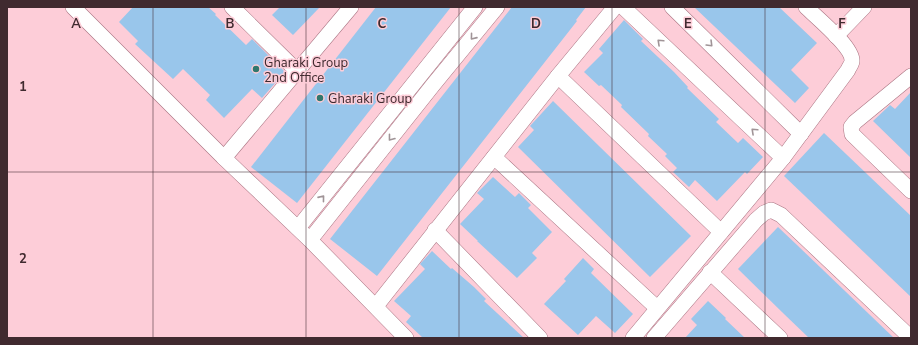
<svg xmlns="http://www.w3.org/2000/svg" width="918" height="345" font-family="'Nunito Sans',sans-serif">
<rect width="100%" height="100%" fill="#fdcdd8"/>
<g fill="#99c6eb">
<polygon points="133,7 208,7 216,14 215,15 246,45 252,39 285,72 262,98 252,89 224,118 206,100 210,95 183,69 173,79 135,44 138,41 119,22"/>
<polygon points="280,7 320,7 293,35 272,15"/>
<polygon points="376,7 451,7 297,203 251,167"/>
<polygon points="512,7 586,7 576,20 577,21 377,276 330,239"/>
<polygon points="694,7 779,7 817,43 791,70 809,88 795,103"/>
<polygon points="624,20 643,39 641,41 674,72 688,87 687,88 719,119 716,122 738,143 743,138 763,157 747,174 745,172 717,201 695,180 689,187 673,172 677,168 665,156 667,154 648,136 649,134 621,107 622,105 601,85 599,86 584,72 603,53 599,49"/>
<polygon points="911,92 911,158 873,121 890,105 895,109"/>
<polygon points="553,101 691,236 650,277 518,147 534,130 530,126"/>
<polygon points="824,133 911,216 911,297 784,176"/>
<polygon points="493,177 515,197 519,193 531,205 528,208 552,232 532,253 537,258 517,278 477,241 478,241 460,224 484,199 477,193"/>
<polygon points="778,227 797,245 894,338 809,338 784,314 738,269"/>
<polygon points="432,251 451,269 452,268 474,287 486,299 484,301 524,338 423,338 406,322 411,316 394,301 425,269 420,264"/>
<polygon points="583,258 594,269 591,273 633,314 615,333 596,316 578,335 544,304 566,281 564,279"/>
<polygon points="708,301 726,318 725,319 745,338 685,338 697,325 691,319"/>
</g>
<g fill="none" stroke-linecap="round" stroke-linejoin="round">
<defs>
<g id="minor">
<polyline points="73,7 224,158 310,240 406,338"/>
<polyline points="232,7 297,71"/>
<polyline points="623,7 783,158"/>
<polyline points="672,7 801,134"/>
<polyline points="836,36 864,7"/>
<polyline points="558,76 721,232"/>
<polyline points="911,76 855,122 851,127 852,134 911,191"/>
<polyline points="494,157 657,308"/>
<polyline points="224,158 351,7"/>
<polyline points="298,228 475,7"/>
<polyline points="435,230 540,338"/>
<polyline points="310,240 433,85 497,7"/>
<polyline points="710,272 780,338"/>
<polyline points="376,306 558,76 615,7"/>
<path d="M633,338L783,158L848,70C849,67 852,64 852,61C853,47 816,17 806,7"/>
<polyline points="654,338 756,220 764,213 771,210 781,215 911,338"/>
</g>
</defs>
<use href="#minor" stroke="#aa7482" stroke-width="16"/>
<use href="#minor" stroke="#fff" stroke-width="15"/>
</g>
<defs><path id="oneway-chevron" d="M-2-3.5L2.5 0L-2 3.5" fill="none" stroke-width="1.6" stroke-linecap="round" stroke-linejoin="round"/></defs>
<g stroke="#a09497">
<use href="#oneway-chevron" transform="translate(473 37) rotate(129)"/>
<use href="#oneway-chevron" transform="translate(660 42) rotate(-137)"/>
<use href="#oneway-chevron" transform="translate(710 44) rotate(45)"/>
<use href="#oneway-chevron" transform="translate(754 131) rotate(-137)"/>
<use href="#oneway-chevron" transform="translate(391 138) rotate(128)"/>
<use href="#oneway-chevron" transform="translate(322 198) rotate(-51)"/>
</g>
<path fill="none" stroke="#402a2f" stroke-width="1" stroke-opacity="0.55" d="M153,7V338M306,7V338M459,7V338M612,7V338M765,7V338M7,172H911"/>
<g fill="#30776d" stroke="#fdcdd8" stroke-width="1.5">
<circle cx="256" cy="69" r="4"/>
<circle cx="320" cy="98" r="4"/>
</g>
<g text-anchor="middle" stroke-width="3" stroke-linejoin="round" paint-order="stroke">
<g font-size="13" fill="#402a2f" stroke="#fdcdd8" text-anchor="start">
<text x="264" y="67">Gharaki Group<tspan x="264" dy="15">2nd Office</tspan></text>
<text x="328" y="103">Gharaki Group</text>
</g>
</g>
<g font-size="13" text-anchor="middle" font-weight="bold" fill="#402a2f" stroke="#fdcdd8" stroke-width="3" stroke-linejoin="round" paint-order="stroke">
<text x="76" y="28">A</text>
<text x="230" y="28">B</text>
<text x="382" y="28">C</text>
<text x="536" y="28">D</text>
<text x="688" y="28">E</text>
<text x="842" y="28">F</text>
<text x="23" y="91">1</text>
<text x="23" y="263">2</text>
</g>
<rect width="918" height="345" fill="none" stroke="#402a2f" stroke-width="16"/>
</svg>
